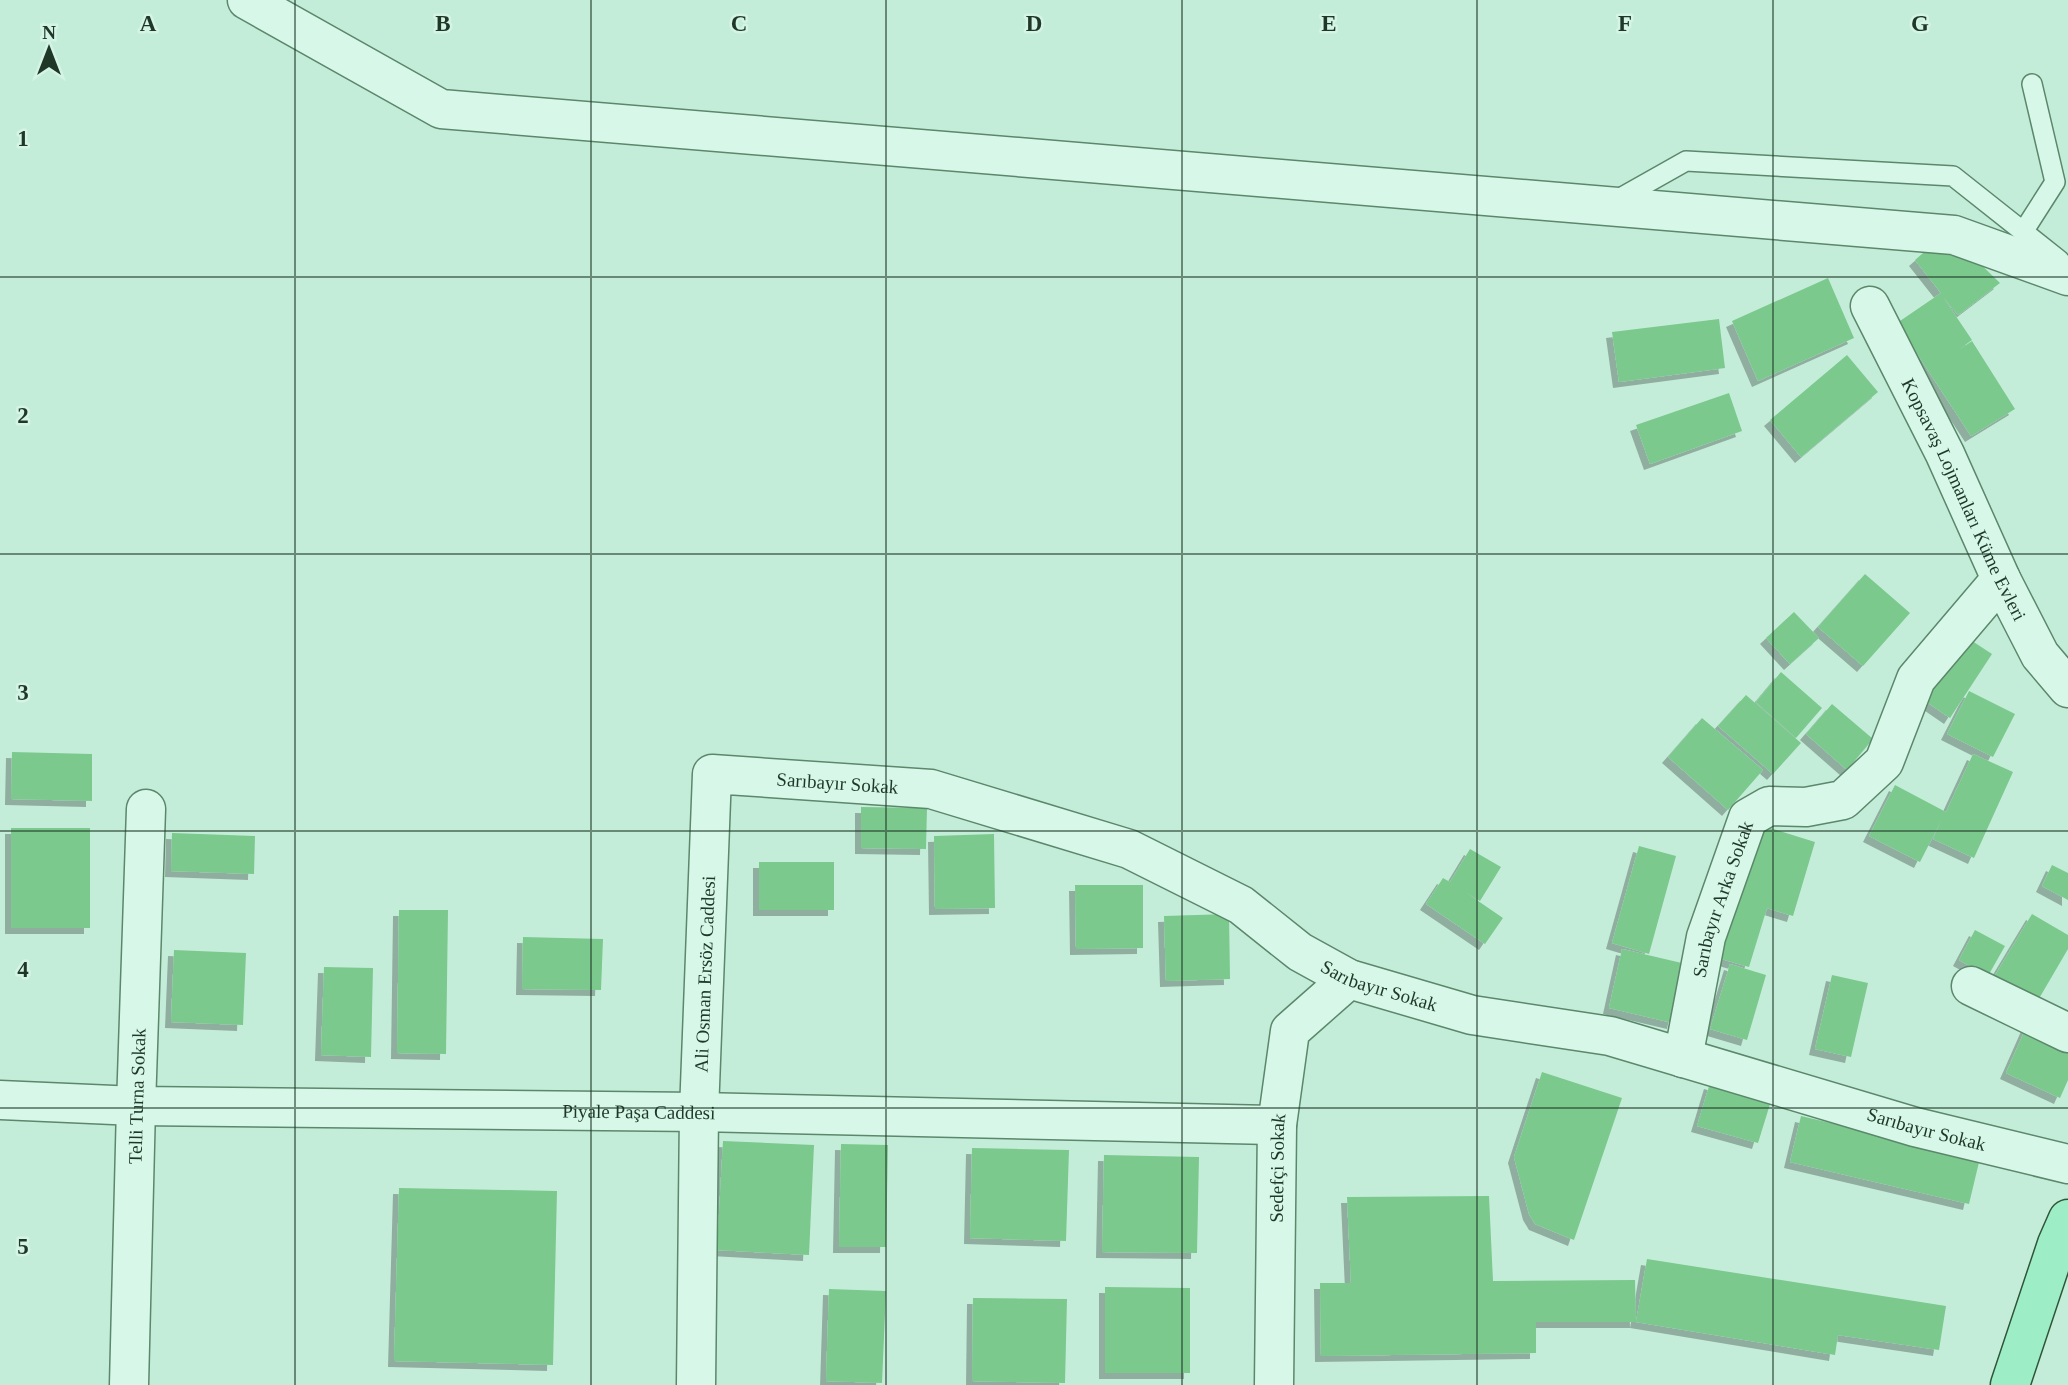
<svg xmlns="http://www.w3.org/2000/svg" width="2068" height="1385" font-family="Georgia,serif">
<defs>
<filter id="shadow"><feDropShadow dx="-6" dy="6" stdDeviation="0" flood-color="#0004"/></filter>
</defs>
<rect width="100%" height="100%" fill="#c4edd9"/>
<g fill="#7bc98e" filter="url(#shadow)">
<polygon points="1930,247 1967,251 2000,283 1958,315 1943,297 1972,340 1957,351 1972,341 2015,409 1971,436 1897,323 1941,293 1915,260"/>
<polygon points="1828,278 1854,338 1758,381 1732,321"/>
<polygon points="1719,319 1725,368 1619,382 1612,332"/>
<polygon points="1847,355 1878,392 1801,457 1770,420"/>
<polygon points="1729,393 1742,431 1650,464 1636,425"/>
<polygon points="1865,574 1910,613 1863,666 1818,627"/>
<polygon points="1794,612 1819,638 1790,664 1766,638"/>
<polygon points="1963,635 1992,654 1950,718 1921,698"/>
<polygon points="1781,672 1822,708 1796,738 1756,702"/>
<polygon points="1969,691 2015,714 1993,757 1947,734"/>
<polygon points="1746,695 1801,743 1773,774 1718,726"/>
<polygon points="1832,704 1873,739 1847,770 1806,734"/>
<polygon points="1702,718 1763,770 1728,810 1668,757"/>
<polygon points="12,752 92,754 92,801 11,799"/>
<polygon points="1973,754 2013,772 1974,858 1933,839 1942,819 1920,862 1869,836 1895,785 1946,812"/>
<polygon points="861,807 927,808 926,849 861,848"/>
<polygon points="1757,824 1815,842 1793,916 1767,908 1749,967 1718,958"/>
<rect x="11" y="828" width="79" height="100"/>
<polygon points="172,833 255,836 254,874 171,871"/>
<polygon points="994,834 995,908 935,909 934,836"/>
<polygon points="1639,846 1676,856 1649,954 1612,943"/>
<polygon points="1470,849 1501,867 1480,901 1465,892 1503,918 1485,944 1426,904 1443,878 1450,882"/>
<rect x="759" y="862" width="75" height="48"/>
<polygon points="2052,865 2068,873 2068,900 2042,886"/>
<polygon points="1075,885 1143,885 1143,948 1076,949"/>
<polygon points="399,910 448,910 446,1054 397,1053"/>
<polygon points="1229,914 1230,979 1166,981 1164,916"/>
<polygon points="2032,914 2068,935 2068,949 2037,1002 1994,977"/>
<polygon points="1975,930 2005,946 1988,976 1959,960"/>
<polygon points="523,937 603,939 601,990 522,989"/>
<polygon points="1622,949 1686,964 1673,1023 1609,1008"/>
<polygon points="174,950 246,953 243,1025 171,1022"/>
<polygon points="1730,964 1766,975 1747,1040 1710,1029"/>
<polygon points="324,967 373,968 371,1057 321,1055"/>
<polygon points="1832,975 1868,983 1851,1057 1815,1049"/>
<polygon points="2029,1021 2068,1039 2068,1080 2060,1098 2006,1073"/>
<polygon points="1542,1072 1622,1098 1574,1240 1535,1224 1529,1214 1514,1157"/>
<polygon points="1710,1083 1771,1101 1758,1143 1697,1126"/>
<polygon points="1801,1116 1980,1158 1969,1204 1790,1162"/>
<polygon points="723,1141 814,1145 809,1255 717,1250"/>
<polygon points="841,1144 888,1145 886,1247 839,1247"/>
<polygon points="972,1148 1069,1150 1066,1241 970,1238"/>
<polygon points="1104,1155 1199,1157 1197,1253 1102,1252"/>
<polygon points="399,1188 557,1191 553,1365 394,1361"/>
<polygon points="1489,1196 1493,1281 1635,1280 1636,1322 1536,1322 1536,1353 1321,1356 1320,1283 1351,1283 1347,1197"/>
<polygon points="1647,1259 1946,1306 1939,1350 1838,1335 1835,1355 1636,1322"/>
<polygon points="1105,1287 1190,1288 1190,1373 1105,1373"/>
<polygon points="829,1289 886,1291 882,1383 826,1381"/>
<polygon points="973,1298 1067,1299 1065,1383 972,1381"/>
</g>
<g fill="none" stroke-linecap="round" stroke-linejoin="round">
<defs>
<g id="service">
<polyline points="1615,201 1686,161 1953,176 2059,260"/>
<polyline points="2023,232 2055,182 2032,84"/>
</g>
<g id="minor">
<polyline points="247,0 441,109 1954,235 2068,276"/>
<path id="s1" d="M1870,306L1945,454L2001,579L2040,655L2068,688"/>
<polyline points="1971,986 2068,1033"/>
<path id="s2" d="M1683,1058L1706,937L1748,818L1769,806L1806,807L1843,800L1884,762L1916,679L2001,579"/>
<path id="s3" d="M0,1100L136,1106L699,1112L1277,1125"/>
<path id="s4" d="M129,1385L136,1106L146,809"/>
<path id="s5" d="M696,1385L699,1112L712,774L931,789L1129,849L1241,905L1300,952L1349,979L1472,1015L1610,1036L1915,1127L2068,1164"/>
<path id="s6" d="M1274,1385L1277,1125L1290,1031L1349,979"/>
</g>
<polyline id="primary" points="2010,1385 2057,1244 2068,1219"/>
</defs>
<use href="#service" stroke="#5b876b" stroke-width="22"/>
<use href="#minor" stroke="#5b876b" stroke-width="41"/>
<use href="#primary" stroke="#2f553a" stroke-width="41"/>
<use href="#service" stroke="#d7f8e8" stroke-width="19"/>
<use href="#minor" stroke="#d7f8e8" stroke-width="38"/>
<use href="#primary" stroke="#9deec7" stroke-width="38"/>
</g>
<path fill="none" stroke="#1f3726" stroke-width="2" stroke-opacity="0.55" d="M295,0V1385M591,0V1385M886,0V1385M1182,0V1385M1477,0V1385M1773,0V1385M0,277H2068M0,554H2068M0,831H2068M0,1108H2068"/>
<g text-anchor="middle" stroke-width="5" stroke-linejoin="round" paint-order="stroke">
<g font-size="19" fill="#1f3726" stroke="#d4f4e5">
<text dy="7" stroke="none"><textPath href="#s1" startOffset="215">Kopsavaş Lojmanları Küme Evleri</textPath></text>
<text dy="7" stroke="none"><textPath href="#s5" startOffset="737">Sarıbayır Sokak</textPath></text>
<text dy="7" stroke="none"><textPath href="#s2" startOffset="164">Sarıbayır Arka Sokak</textPath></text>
<text dy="7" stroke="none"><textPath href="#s5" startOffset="411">Ali Osman Ersöz Caddesi</textPath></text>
<text dy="7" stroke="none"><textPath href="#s5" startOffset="1325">Sarıbayır Sokak</textPath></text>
<text dy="7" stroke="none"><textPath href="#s4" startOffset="289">Telli Turna Sokak</textPath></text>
<text dy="7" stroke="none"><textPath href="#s3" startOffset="639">Piyale Paşa Caddesi</textPath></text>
<text dy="7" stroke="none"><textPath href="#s5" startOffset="1892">Sarıbayır Sokak</textPath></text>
<text dy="7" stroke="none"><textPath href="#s6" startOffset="217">Sedefçi Sokak</textPath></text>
</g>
</g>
<g font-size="23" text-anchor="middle" font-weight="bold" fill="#1f3726" stroke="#d4f4e5" stroke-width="5" stroke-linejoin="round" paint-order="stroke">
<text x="148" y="31">A</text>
<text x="443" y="31">B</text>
<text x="739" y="31">C</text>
<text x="1034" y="31">D</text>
<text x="1329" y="31">E</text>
<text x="1625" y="31">F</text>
<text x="1920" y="31">G</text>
<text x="23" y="146">1</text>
<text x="23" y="423">2</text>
<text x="23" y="700">3</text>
<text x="23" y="977">4</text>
<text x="23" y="1254">5</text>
</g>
<g transform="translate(49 49)" stroke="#d4f4e5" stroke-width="5" paint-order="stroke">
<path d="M0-5L12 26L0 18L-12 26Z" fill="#1f3726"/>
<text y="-10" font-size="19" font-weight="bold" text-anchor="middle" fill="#1f3726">N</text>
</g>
</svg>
